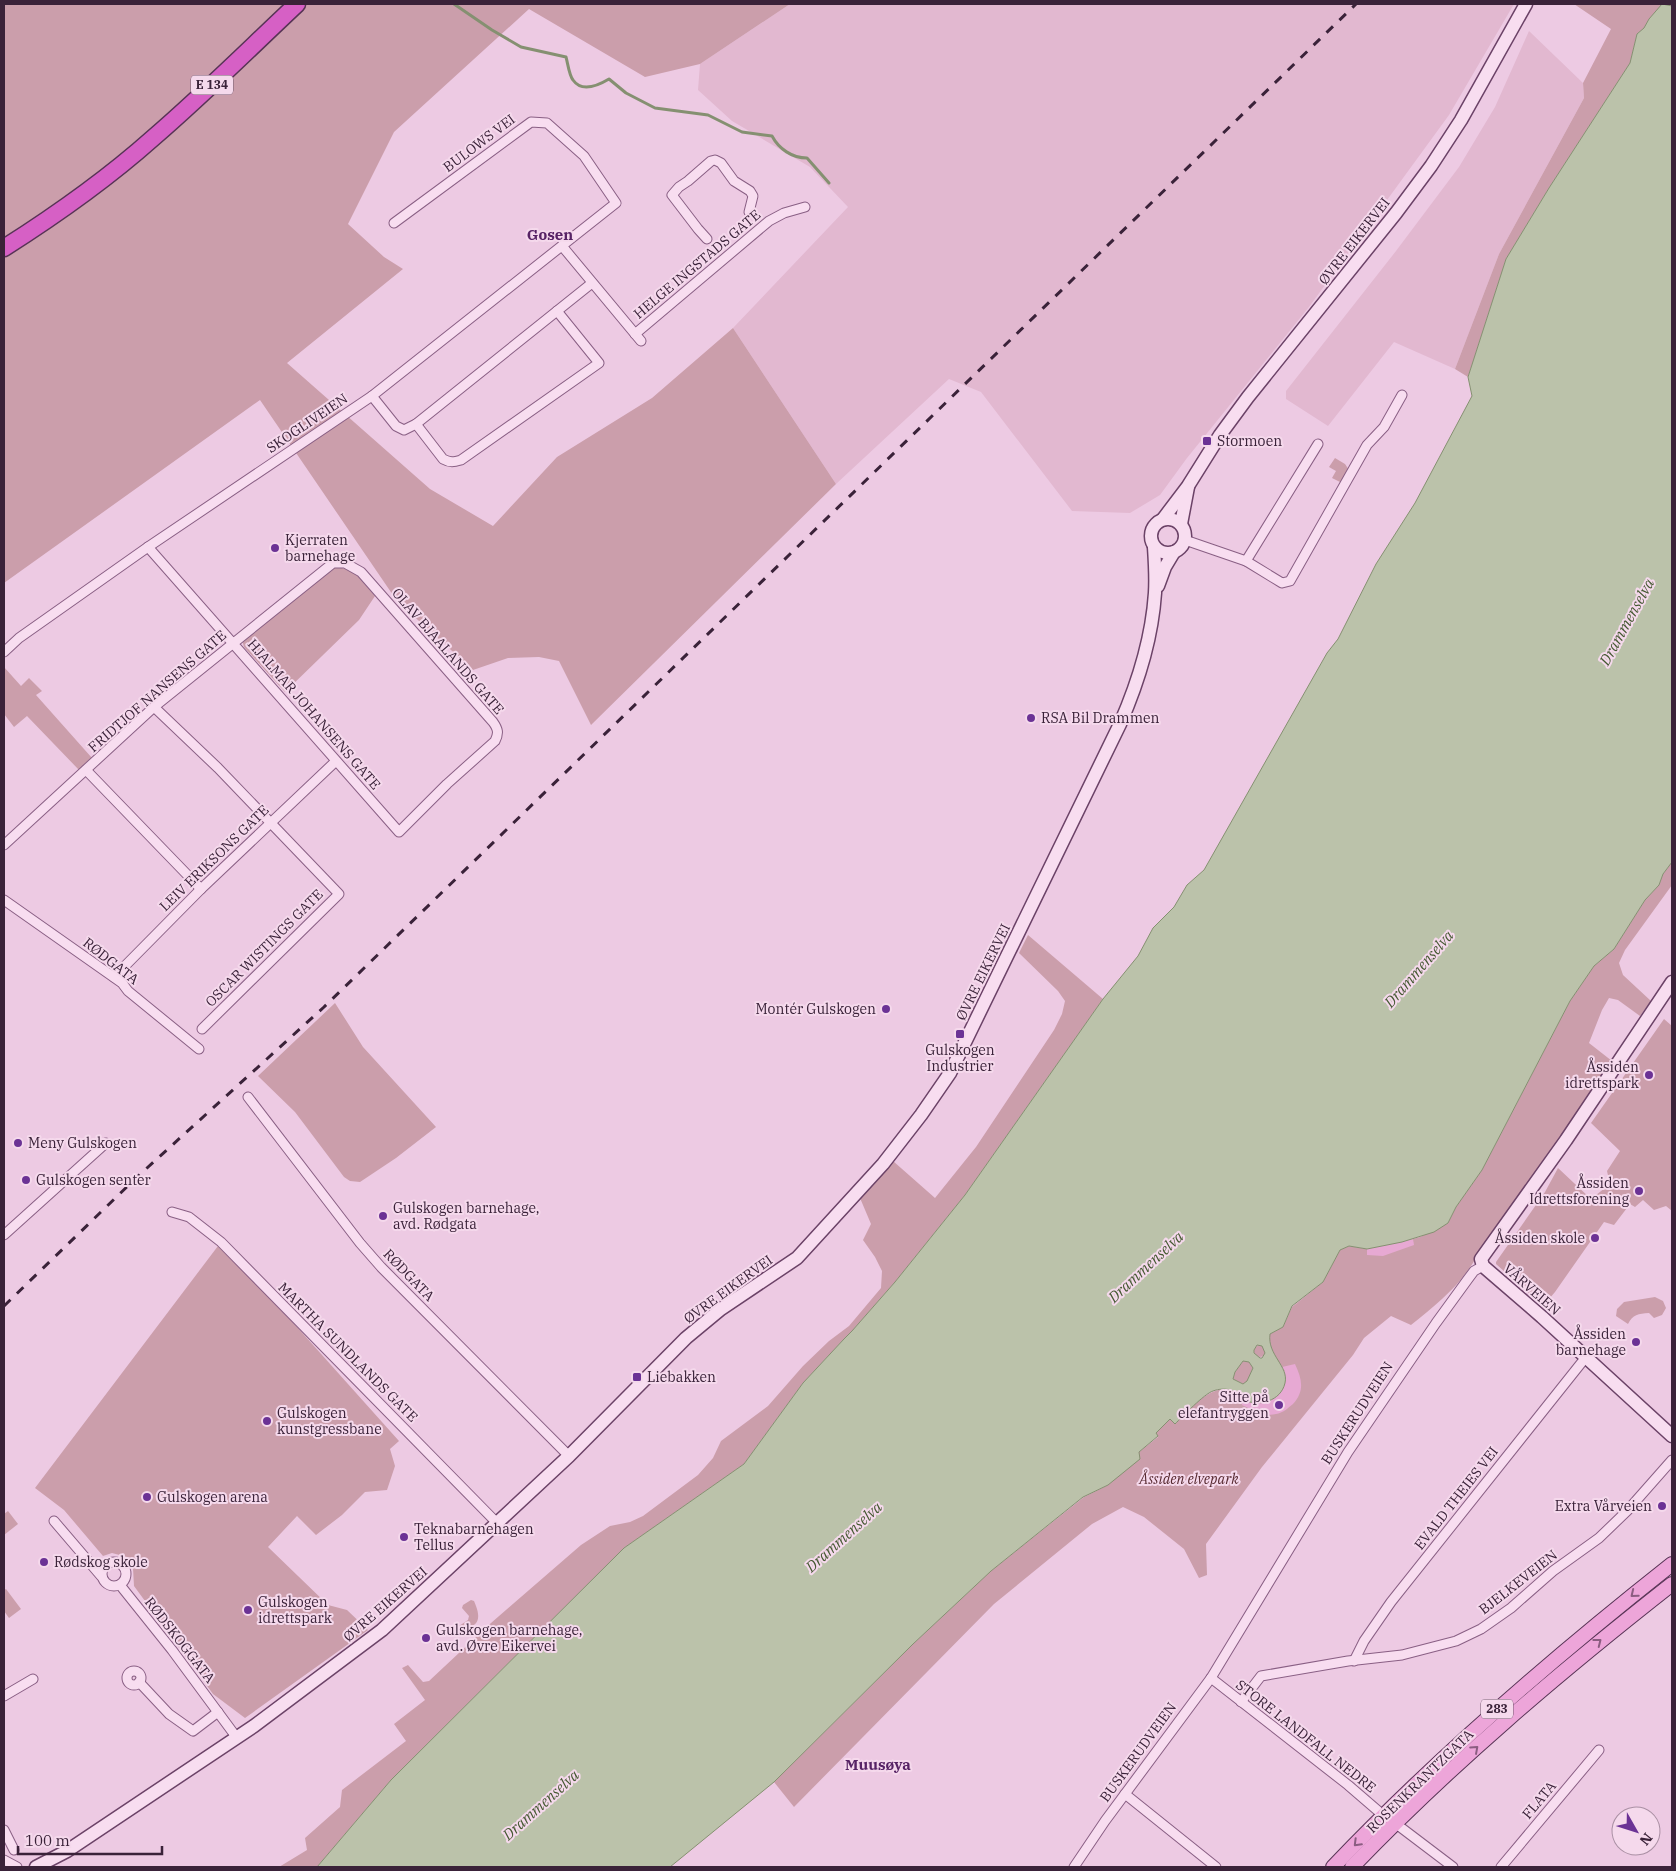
<svg xmlns="http://www.w3.org/2000/svg" width="1676" height="1871" font-family="'IBM Plex Serif',serif">
<rect width="100%" height="100%" fill="#edcae3"/>
<g fill="#e2b8d0">
<polygon points="790,4 1514,4 1449,115 1309,307 1187,458 1160,495 1130,513 1072,511 981,392 949,379 836,484 733,328 848,207 810,167 732,121 698,90 700,64"/>
<polygon points="1529,31 1583,83 1584,98 1499,254 1455,369 1394,342 1328,426 1286,399 1286,391 1396,251 1459,167 1495,107"/>
</g>
<g fill="#cb9eab">
<polygon points="4,4 790,4 700,64 645,77 529,9 394,132 348,224 384,257 403,269 287,363 430,489 493,526 557,457 652,398 733,328 836,484 591,725 559,661 539,657 508,658 473,670 397,601 260,400 4,583"/>
<polygon points="1574,4 1672,4 1672,6 1662,5 1649,19 1645,28 1637,34 1630,63 1549,188 1506,259 1468,377 1455,369 1499,254 1584,98 1583,83 1611,29"/>
<polygon points="1335,458 1345,464 1349,470 1342,483 1332,478 1336,471 1329,467"/>
<path d="M336,567C360,571 361,577 375,596L359,620L285,692L244,647L242,640L300,595L302,590L328,571Z"/>
<polygon points="4,667 21,686 29,678 42,691 36,695 92,758 79,770 27,716 14,727 4,714"/>
<path d="M1672,862V885L1625,950L1619,963L1623,975L1651,1001L1640,1016L1618,1000L1609,998L1602,1010L1589,1043L1612,1061L1582,1110L1476,1258C1459,1287 1437,1304 1411,1325L1391,1316L1364,1338L1353,1355L1262,1467L1206,1544L1207,1575L1199,1578L1184,1549L1144,1517L1123,1507L1092,1524L994,1604L794,1807L774,1782L913,1644L991,1571L1084,1497L1108,1485L1139,1452L1158,1437L1156,1433L1170,1419L1175,1423C1189,1411 1209,1384 1231,1390C1235,1392 1239,1396 1243,1399L1285,1372C1277,1360 1268,1348 1270,1334L1283,1327L1292,1307L1323,1282L1340,1250L1349,1246L1367,1249L1402,1242L1420,1237L1448,1223L1456,1207L1482,1170L1570,1001L1594,966L1614,949L1645,900L1659,885L1663,874Z"/>
<polygon points="1028,935 1103,999 965,1195 895,1282 852,1331 844,1339 803,1383 744,1464 624,1548 391,1780 317,1867 279,1867 307,1850 305,1838 340,1807 342,1790 406,1741 394,1724 425,1700 402,1668 408,1665 423,1682 429,1681 491,1623 581,1545 610,1526 630,1522 643,1516 698,1475 713,1458 721,1441 768,1406 803,1366 829,1341 849,1326 881,1288 882,1271 875,1257 863,1240 871,1224 860,1198 893,1161 935,1198 976,1147 1054,1030 1062,1014 1065,1001 1058,991 1019,953"/>
<polygon points="335,1003 363,1047 436,1127 396,1158 360,1182 350,1181 344,1177 295,1112 258,1076"/>
<polygon points="1664,1019 1672,1026 1672,1211 1666,1206 1654,1210 1643,1200 1635,1207 1630,1204 1614,1225 1604,1222 1555,1292 1543,1306 1496,1264 1496,1262 1545,1192 1558,1168 1591,1199 1610,1184 1607,1171 1620,1151 1591,1123"/>
<polygon points="221,1242 399,1441 390,1449 395,1466 387,1490 365,1492 342,1515 316,1535 297,1516 268,1547 328,1605 347,1610 368,1630 245,1718 213,1694 134,1586 133,1568 127,1557 112,1553 103,1556 64,1510 35,1488"/>
<path d="M1655,1297L1663,1301L1666,1308L1662,1315L1654,1318L1649,1313C1638,1314 1633,1314 1628,1324L1616,1316L1617,1309L1624,1302Z"/>
<circle cx="1260" cy="1351" r="6"/>
<polygon points="1243,1361 1249,1362 1253,1368 1247,1382 1243,1384 1233,1379 1235,1372"/>
<polygon points="8,1511 18,1524 4,1535 4,1514"/>
<polygon points="6,1589 21,1609 9,1618 4,1611 4,1590"/>
<path d="M471,1600L474,1601C481,1617 481,1627 461,1629L459,1626L468,1620L469,1616L462,1608L463,1605Z"/>
</g>
<g fill="#e7a9d3">
<polygon points="1413,1239 1414,1245 1383,1256 1367,1255 1367,1249"/>
<path d="M1295,1364C1302,1379 1305,1391 1293,1404C1288,1408 1283,1413 1276,1414C1265,1417 1252,1410 1242,1405L1243,1399L1254,1403L1285,1371L1282,1367Z"/>
</g>
<path fill="#bbc2aa" stroke="#859071" fill-rule="evenodd" d="M1662,4L1672,6V862L1663,874L1659,885L1645,900L1614,949L1594,966L1570,1001L1482,1170L1456,1207L1448,1223L1434,1232L1402,1242L1367,1249L1349,1246L1340,1250L1323,1282L1292,1306L1283,1327L1270,1334C1267,1355 1289,1366 1285,1383C1281,1401 1259,1407 1244,1400C1240,1397 1237,1392 1232,1391C1227,1388 1218,1389 1213,1391C1204,1394 1183,1416 1175,1424L1170,1419L1156,1433L1158,1436L1139,1452L1140,1459L1108,1485L1083,1497L991,1571L913,1644L774,1782L670,1867H317L391,1780L624,1548L744,1464L803,1383L844,1339L852,1331L895,1282L965,1195L1103,999L1138,956L1153,928L1174,907L1187,885L1204,870L1327,653L1338,639L1376,564L1415,503L1472,396L1468,377L1506,259L1549,188L1630,63L1637,34L1644,28L1649,19ZM1257,1345L1262,1346L1265,1353L1262,1358H1260L1254,1353V1350ZM1243,1361L1249,1362L1253,1368L1247,1381L1243,1384L1233,1379L1235,1372Z"/>
<g fill="none" stroke-linecap="round" stroke-linejoin="round">
<path stroke="#859071" stroke-width="3" d="M454,4L492,30L521,47L566,57C568,64 569,75 573,80C582,93 599,85 609,79L626,93L655,108L708,115L742,132L772,136C779,149 792,158 807,158L829,183"/>
<defs>
<g id="street">
<polyline points="707,239 698,229 672,195 679,187 688,181 711,161 715,160 721,163 734,181 750,191 753,196 749,212"/>
<polyline points="562,246 641,341"/>
<polyline points="635,334 769,221 784,213 805,207"/>
<polyline points="372,396 396,426 404,430 416,424 592,283"/>
<path d="M416,424L443,459C450,463 454,462 461,460L599,363L557,311"/>
<polyline points="1185,540 1246,561 1318,444"/>
<polyline points="1246,561 1282,583 1290,581 1367,445 1384,427 1402,395"/>
<polyline points="4,652 19,638 148,547 372,396 616,203 584,156 547,123 531,122 394,223"/>
<polyline points="154,707 218,768 339,894 202,1029"/>
<polyline points="86,770 201,889"/>
<path d="M4,845L154,707L333,563H345L361,572L493,722C498,729 499,733 495,741L447,784L399,832L148,547"/>
<polyline points="4,900 122,983 128,991 199,1049"/>
<polyline points="114,977 201,889 336,761"/>
<polyline points="248,1097 360,1243 381,1267 569,1456"/>
<polyline points="172,1212 189,1217 221,1242 497,1523"/>
<polyline points="4,1235 106,1143"/>
<polyline points="54,1521 101,1576"/>
<circle cx="114" cy="1574" r="12"/>
<polyline points="120,1585 172,1650 237,1738"/>
<polyline points="1354,1661 1364,1641 1391,1602 1586,1357"/>
<circle cx="134" cy="1678" r="7"/>
<polyline points="1211,1678 1348,1785 1384,1816"/>
<polyline points="139,1682 169,1714 193,1731 218,1712"/>
<polyline points="4,1696 33,1679"/>
<polyline points="1241,1702 1261,1676 1348,1661 1402,1655 1456,1641 1481,1629 1511,1608 1553,1571 1599,1538 1627,1511 1672,1460"/>
<polyline points="1125,1794 1216,1867"/>
<polyline points="1395,1823 1453,1867"/>
<polyline points="4,1830 14,1850"/>
<polyline points="4,1860 17,1867"/>
<polyline points="1074,1867 1105,1821 1211,1678 1348,1452 1436,1323 1468,1279 1474,1271 1483,1266"/>
<polyline points="1501,1867 1599,1750"/>
</g>
<g id="secondary">
<circle cx="1168" cy="536" r="17"/>
<polyline points="1163,519 1188,486 1220,435 1248,397 1396,213 1431,166 1461,120 1526,4"/>
<polyline points="1181,524 1188,487"/>
<polyline points="1158,586 1165,567 1174,552"/>
<polyline points="1672,982 1566,1140 1481,1259 1483,1266 1542,1317 1672,1436"/>
<path d="M36,1867L67,1851L254,1726L382,1630L569,1456L686,1338L721,1309L797,1258L883,1164L921,1115L950,1073L1120,724C1138,683 1152,638 1155,593C1156,578 1155,562 1154,547"/>
</g>
<g id="primary">
<path d="M1333,1867C1438,1757 1553,1658 1672,1564"/>
<path d="M1352,1867C1451,1764 1560,1672 1672,1584"/>
</g>
<path id="highway" d="M4,248C56,215 107,179 153,138C203,95 249,49 297,4"/>
</defs>
<use href="#street" stroke="#895f84" stroke-width="11"/>
<use href="#secondary" stroke="#6b4267" stroke-width="15"/>
<use href="#primary" stroke="#573355" stroke-width="16"/>
<use href="#highway" stroke="#573355" stroke-width="19"/>
<use href="#street" stroke="#f8ddf0" stroke-width="9"/>
<use href="#secondary" stroke="#f8ddf0" stroke-width="12"/>
<use href="#primary" stroke="#eda5d9" stroke-width="14"/>
<use href="#highway" stroke="#d660c5" stroke-width="16"/>
<polyline stroke="#3a2239" stroke-width="3" stroke-dasharray="9 9" stroke-linecap="butt" points="4,1306 136,1178 324,1007 1356,4"/>
</g>
<defs><path id="oneway-chevron" d="M-2-3.5L2.5 0L-2 3.5" fill="none" stroke-width="1.6" stroke-linecap="round" stroke-linejoin="round" transform="scale(1.25)"/></defs>
<g stroke="#8b5d81">
<use href="#oneway-chevron" transform="translate(1634 1594) rotate(141)"/>
<use href="#oneway-chevron" transform="translate(1598 1642) rotate(-38)"/>
<use href="#oneway-chevron" transform="translate(1475 1749) rotate(-42)"/>
<use href="#oneway-chevron" transform="translate(1357 1843) rotate(135)"/>
</g>
<g fill="#6b3295" stroke="#f5d9ec" stroke-width="2">
<rect x="1202" y="436" width="10" height="10" rx="2.5"/>
<circle cx="275" cy="548" r="5"/>
<circle cx="1031" cy="718" r="5"/>
<circle cx="886" cy="1009" r="5"/>
<rect x="955" y="1029" width="10" height="10" rx="2.5"/>
<circle cx="1649" cy="1075" r="5"/>
<circle cx="18" cy="1143" r="5"/>
<circle cx="26" cy="1180" r="5"/>
<circle cx="1639" cy="1191" r="5"/>
<circle cx="383" cy="1216" r="5"/>
<circle cx="1595" cy="1238" r="5"/>
<circle cx="1636" cy="1342" r="5"/>
<rect x="632" y="1372" width="10" height="10" rx="2.5"/>
<circle cx="1279" cy="1405" r="5"/>
<circle cx="267" cy="1421" r="5"/>
<circle cx="147" cy="1497" r="5"/>
<circle cx="1662" cy="1506" r="5"/>
<circle cx="404" cy="1537" r="5"/>
<circle cx="44" cy="1562" r="5"/>
<circle cx="248" cy="1610" r="5"/>
<circle cx="426" cy="1638" r="5"/>
</g>
<g text-anchor="middle" stroke-width="4" stroke-linejoin="round" paint-order="stroke">
<g fill="#f5d9ec" stroke="#72596f" stroke-width="1">
<rect x="191" y="75.5" width="42" height="19" rx="4"/>
<rect x="1481" y="1699.5" width="32" height="19" rx="4"/>
</g>
<g font-size="12" font-weight="bold" fill="#3a2239">
<text x="212" y="89">E 134</text>
<text x="1497" y="1713">283</text>
</g>
<g font-size="14" fill="#3a2239" stroke="#f5d9ec">
<text transform="translate(479 143) rotate(-37)" y="5">BULOWS VEI</text>
<text transform="translate(1354 241) rotate(-52)" y="5">ØVRE EIKERVEI</text>
<text transform="translate(697 264) rotate(-40)" y="5">HELGE INGSTADS GATE</text>
<text transform="translate(307 423) rotate(-34)" y="5">SKOGLIVEIEN</text>
<text transform="translate(448 651) rotate(49)" y="5">OLAV BJAALANDS GATE</text>
<text transform="translate(157 691) rotate(-41)" y="5">FRIDTJOF NANSENS GATE</text>
<text transform="translate(314 714) rotate(49)" y="5">HJALMAR JOHANSENS GATE</text>
<text transform="translate(214 858) rotate(-44)" y="5">LEIV ERIKSONS GATE</text>
<text transform="translate(264 948) rotate(-45)" y="5">OSCAR WISTINGS GATE</text>
<text transform="translate(111 961) rotate(38)" y="5">RØDGATA</text>
<text transform="translate(983 972) rotate(-64)" y="5">ØVRE EIKERVEI</text>
<text transform="translate(409 1275) rotate(46)" y="5">RØDGATA</text>
<text transform="translate(728 1289) rotate(-36)" y="5">ØVRE EIKERVEI</text>
<text transform="translate(1532 1289) rotate(41)" y="5">VÅRVEIEN</text>
<text transform="translate(348 1352) rotate(45)" y="5">MARTHA SUNDLANDS GATE</text>
<text transform="translate(1357 1413) rotate(-57)" y="5">BUSKERUDVEIEN</text>
<text transform="translate(1456 1498) rotate(-52)" y="5">EVALD THEIES VEI</text>
<text transform="translate(1518 1582) rotate(-38)" y="5">BJELKEVEIEN</text>
<text transform="translate(385 1604) rotate(-41)" y="5">ØVRE EIKERVEI</text>
<text transform="translate(180 1640) rotate(52)" y="5">RØDSKOGGATA</text>
<text transform="translate(1306 1736) rotate(38)" y="5">STORE LANDFALL NEDRE</text>
<text transform="translate(1138 1752) rotate(-54)" y="5">BUSKERUDVEIEN</text>
<text transform="translate(1420 1781) rotate(-44)" y="5">ROSENKRANTZGATA</text>
<text transform="translate(1539 1800) rotate(-50)" y="5">FLATA</text>
</g>
<g font-size="14" fill="#3a2239" stroke="#f5d9ec" text-anchor="start">
<text x="1217" y="446">Stormoen</text>
<text x="285" y="545">Kjerraten<tspan x="285" dy="16">barnehage</tspan></text>
<text x="1041" y="723">RSA Bil Drammen</text>
<text x="876" y="1014" text-anchor="end">Montér Gulskogen</text>
<text x="960" y="1055" text-anchor="middle">Gulskogen<tspan x="960" dy="16">Industrier</tspan></text>
<text x="1639" y="1072" text-anchor="end">Åssiden<tspan x="1639" dy="16">idrettspark</tspan></text>
<text x="28" y="1148">Meny Gulskogen</text>
<text x="36" y="1185">Gulskogen senter</text>
<text x="1629" y="1188" text-anchor="end">Åssiden<tspan x="1629" dy="16">Idrettsforening</tspan></text>
<text x="393" y="1213">Gulskogen barnehage,<tspan x="393" dy="16">avd. Rødgata</tspan></text>
<text x="1585" y="1243" text-anchor="end">Åssiden skole</text>
<text x="1626" y="1339" text-anchor="end">Åssiden<tspan x="1626" dy="16">barnehage</tspan></text>
<text x="647" y="1382">Liebakken</text>
<text x="1269" y="1402" text-anchor="end">Sitte på<tspan x="1269" dy="16">elefantryggen</tspan></text>
<text x="277" y="1418">Gulskogen<tspan x="277" dy="16">kunstgressbane</tspan></text>
<text x="157" y="1502">Gulskogen arena</text>
<text x="1652" y="1511" text-anchor="end">Extra Vårveien</text>
<text x="414" y="1534">Teknabarnehagen<tspan x="414" dy="16">Tellus</tspan></text>
<text x="54" y="1567">Rødskog skole</text>
<text x="258" y="1607">Gulskogen<tspan x="258" dy="16">idrettspark</tspan></text>
<text x="436" y="1635">Gulskogen barnehage,<tspan x="436" dy="16">avd. Øvre Eikervei</tspan></text>
</g>
<g font-size="14" font-style="italic" fill="#562930" stroke="#f5d9ec">
<text x="1189" y="1484">Åssiden elvepark</text>
</g>
<g font-size="15" font-weight="bold" fill="#572365" stroke="#f5d9ec">
<text x="550" y="240">Gosen</text>
<text x="878" y="1770">Muusøya</text>
</g>
<g font-size="15" font-style="italic" fill="#455932" stroke="#f5d9ec">
<text transform="translate(1627 622) rotate(-61)" y="5">Drammenselva</text>
<text transform="translate(1419 969) rotate(-49)" y="5">Drammenselva</text>
<text transform="translate(1146 1267) rotate(-43)" y="5">Drammenselva</text>
<text transform="translate(844 1537) rotate(-42)" y="5">Drammenselva</text>
<text transform="translate(541 1805) rotate(-42)" y="5">Drammenselva</text>
</g>
</g>
<rect width="1676" height="1871" fill="none" stroke="#3a2239" stroke-width="10"/>
<g transform="translate(1636 1831) rotate(129)"><circle r="24" fill="#f5d9ec" stroke="#aa90a4"/>
<path d="M0-4L9 19L0 12L-9 19Z" fill="#6b3295"/>
<text y="-8" font-size="14" font-weight="bold" text-anchor="middle" fill="#3a2239">N</text>
</g>
<path d="M18 1846v8h144v-8" fill="none" stroke="#3a2239" stroke-width="2.5"/>
<text x="25" y="1846" font-size="15" fill="#3a2239" stroke="#f5d9ec" stroke-width="4" paint-order="stroke">100 m</text>
</svg>
